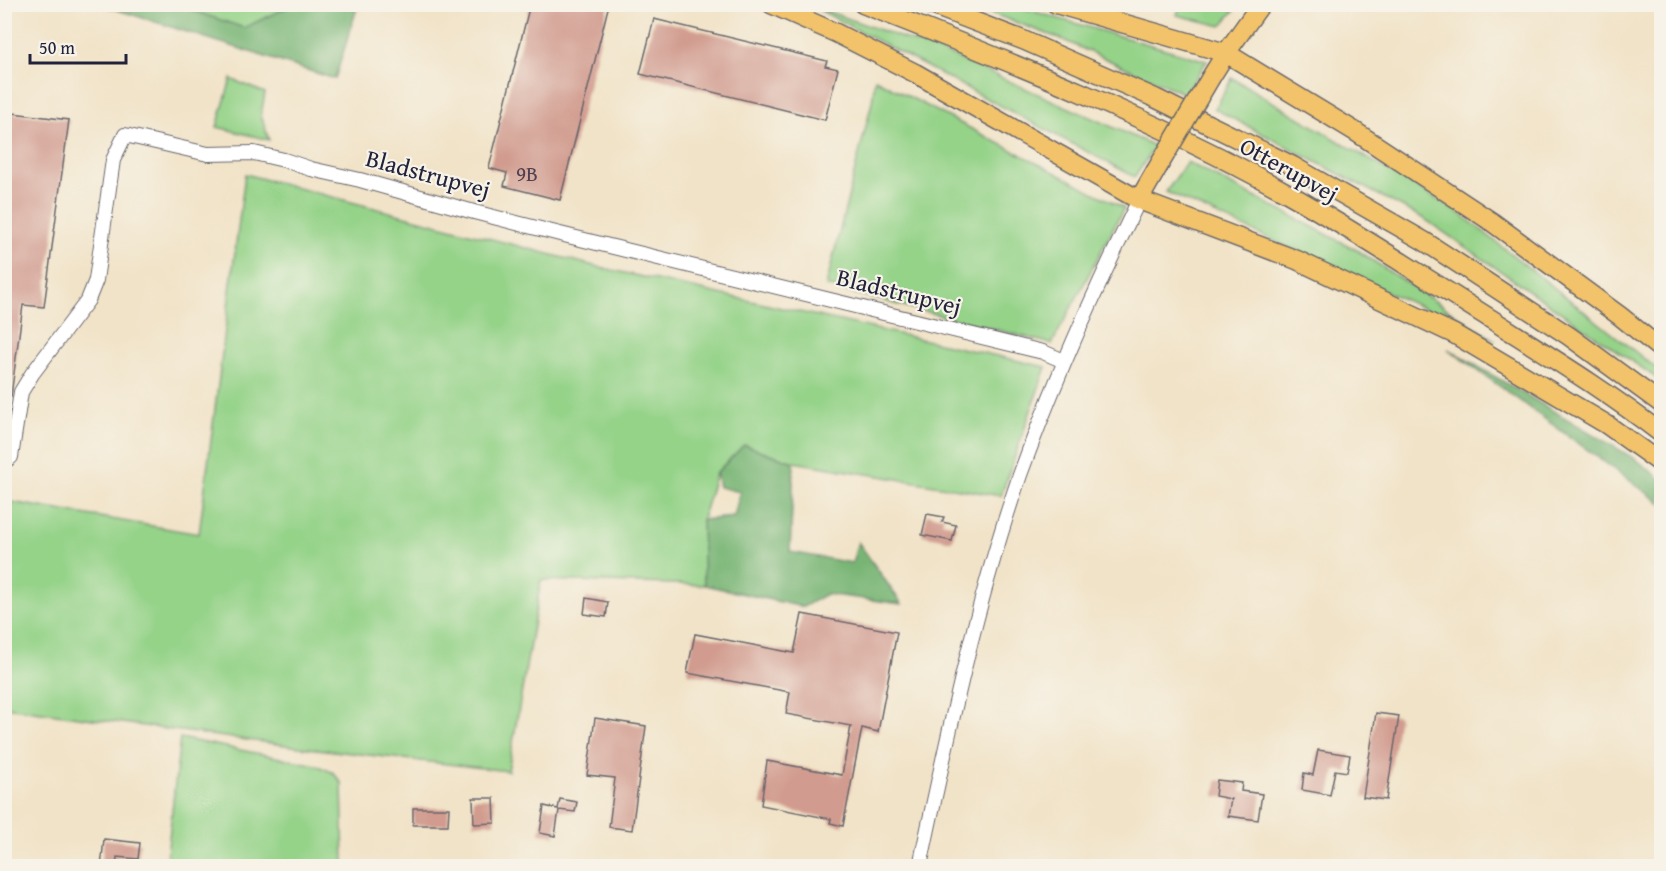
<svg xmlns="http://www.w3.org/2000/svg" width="1666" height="871" font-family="'Gentium Book Plus',serif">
<rect width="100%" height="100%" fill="#f7f3e8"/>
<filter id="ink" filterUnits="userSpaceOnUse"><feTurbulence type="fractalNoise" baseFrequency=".0167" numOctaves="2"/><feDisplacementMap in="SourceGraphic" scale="12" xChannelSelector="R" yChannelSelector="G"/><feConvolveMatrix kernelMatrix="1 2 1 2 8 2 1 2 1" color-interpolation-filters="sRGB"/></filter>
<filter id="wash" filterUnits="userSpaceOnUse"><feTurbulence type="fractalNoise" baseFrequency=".008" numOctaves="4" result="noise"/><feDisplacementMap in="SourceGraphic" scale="24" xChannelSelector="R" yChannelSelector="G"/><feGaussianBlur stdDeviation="1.35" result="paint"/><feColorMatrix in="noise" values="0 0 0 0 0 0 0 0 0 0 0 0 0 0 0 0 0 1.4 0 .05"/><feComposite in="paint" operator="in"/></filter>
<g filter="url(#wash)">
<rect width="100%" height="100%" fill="#f1e3c8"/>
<g fill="#95d389" stroke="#5c7a62" stroke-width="1.5">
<polygon points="176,5 292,5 244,28"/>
<polygon points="810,5 950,55 1155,146 1135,177"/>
<polygon points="969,5 1011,5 1207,61 1185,94 1061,39"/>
<polygon points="1180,5 1180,4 1239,5 1221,26 1177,15"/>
<polygon points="1232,78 1457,211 1661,372 1661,381 1423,218 1215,109"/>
<polygon points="231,79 265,93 261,115 269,140 217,127"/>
<polygon points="875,79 1124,208 1052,344 826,286 872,102"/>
<polygon points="1187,162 1355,249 1496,341 1166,192"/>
<polygon points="245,174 598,267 1046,367 1001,496 794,462 744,445 716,473 702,520 704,585 541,580 508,771 299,747 5,707 5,501 199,534"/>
<polygon points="180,738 316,765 334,773 342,784 344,866 166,866"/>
</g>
<g fill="#78b575" stroke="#4d6c58" stroke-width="1.5">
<polygon points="102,5 176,5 244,28 292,5 358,5 335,79"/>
<polygon points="1448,349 1637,460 1661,479 1661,503"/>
<polygon points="744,445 794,462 790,552 852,563 858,542 902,604 826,594 803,607 704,585 702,520 734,517 740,492 719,487 716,473"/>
</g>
<g id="blocks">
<g fill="#d19b8f">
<polygon points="530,4 609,4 560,200 504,186 507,173 489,168"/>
<polygon points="654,19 827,61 825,66 838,69 825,120 640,74"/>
<polygon points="4,112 69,120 44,307 23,305 11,396 4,395"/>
<polygon points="927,514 944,517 942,522 956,525 952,541 922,535"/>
<polygon points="586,598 608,602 606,617 584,614"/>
<polygon points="802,614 897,632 878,732 862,728 843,826 830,823 831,819 761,805 767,761 842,775 851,726 786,714 790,692 687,673 695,634 794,653"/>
<polygon points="1376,713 1399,716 1386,800 1363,797"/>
<polygon points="595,718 646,726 632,830 609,827 615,778 587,775"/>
<polygon points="1318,750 1350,755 1347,772 1335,770 1330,795 1302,790 1304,773 1313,775"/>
<polygon points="1217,780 1242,783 1241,791 1262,794 1258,820 1228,816 1231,799 1215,796"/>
<polygon points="473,798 494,798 495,823 474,824"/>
<polygon points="560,799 577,802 575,812 559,810 555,836 540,833 544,806 558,809"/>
<polygon points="413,808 449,808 448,825 413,825"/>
<polygon points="104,839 140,843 138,859 117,857 116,867 101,867"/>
</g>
</g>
</g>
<g filter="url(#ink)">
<use href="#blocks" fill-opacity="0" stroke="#6a666c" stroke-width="1.5"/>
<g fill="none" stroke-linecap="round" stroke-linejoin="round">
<defs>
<g id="minor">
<polyline points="4,462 11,457 21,392 32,374 88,300 96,280 113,160 125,135 208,154 254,153 284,160 311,169 360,180 474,212 560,234 1043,352 1064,361"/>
<path d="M920,866C948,735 976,602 1020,475C1054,381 1095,290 1139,200"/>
</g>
<g id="major">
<polyline points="771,4 836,33 915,73 1139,200 1297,260 1454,334 1606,424 1662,464"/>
<path d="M863,4C1008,61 1153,118 1289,194C1358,233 1424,277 1491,319C1549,356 1608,392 1662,434"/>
<polyline points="929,4 1023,40 1155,98 1293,166 1424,241 1569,336 1662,404"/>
<polyline points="1056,4 1226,53 1356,132 1492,222 1620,316 1662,350"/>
<polyline points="1211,77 1226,53 1261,4"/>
<polyline points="1139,200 1155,172"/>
</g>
</defs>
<use href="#minor" stroke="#6a666c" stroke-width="16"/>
<use href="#major" stroke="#6a666c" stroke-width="21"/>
<use href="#minor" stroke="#fff" stroke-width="14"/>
<use href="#major" stroke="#f2c36a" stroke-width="18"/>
<defs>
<polyline id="major-bridge" points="1155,172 1211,77"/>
</defs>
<use href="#major-bridge" stroke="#6a666c" stroke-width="21" stroke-linecap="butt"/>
<use href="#major-bridge" stroke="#f2c36a" stroke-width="18"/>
</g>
</g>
<g text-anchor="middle" stroke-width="4.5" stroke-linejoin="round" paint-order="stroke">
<g font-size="21" fill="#4e4050">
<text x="527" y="181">9B</text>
</g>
<g font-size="24" fill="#22223b" stroke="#f7f3e8">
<text transform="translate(1289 170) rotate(29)" y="8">Otterupvej</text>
<text transform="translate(428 174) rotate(15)" y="8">Bladstrupvej</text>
<text transform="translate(899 292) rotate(14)" y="8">Bladstrupvej</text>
</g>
</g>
<rect width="1666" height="871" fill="none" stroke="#f7f3e8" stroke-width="24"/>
<path d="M30 54v9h96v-9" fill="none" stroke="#22223b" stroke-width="3"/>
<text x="39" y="54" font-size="18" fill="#22223b" stroke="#f7f3e8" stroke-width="4.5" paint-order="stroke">50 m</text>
</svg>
